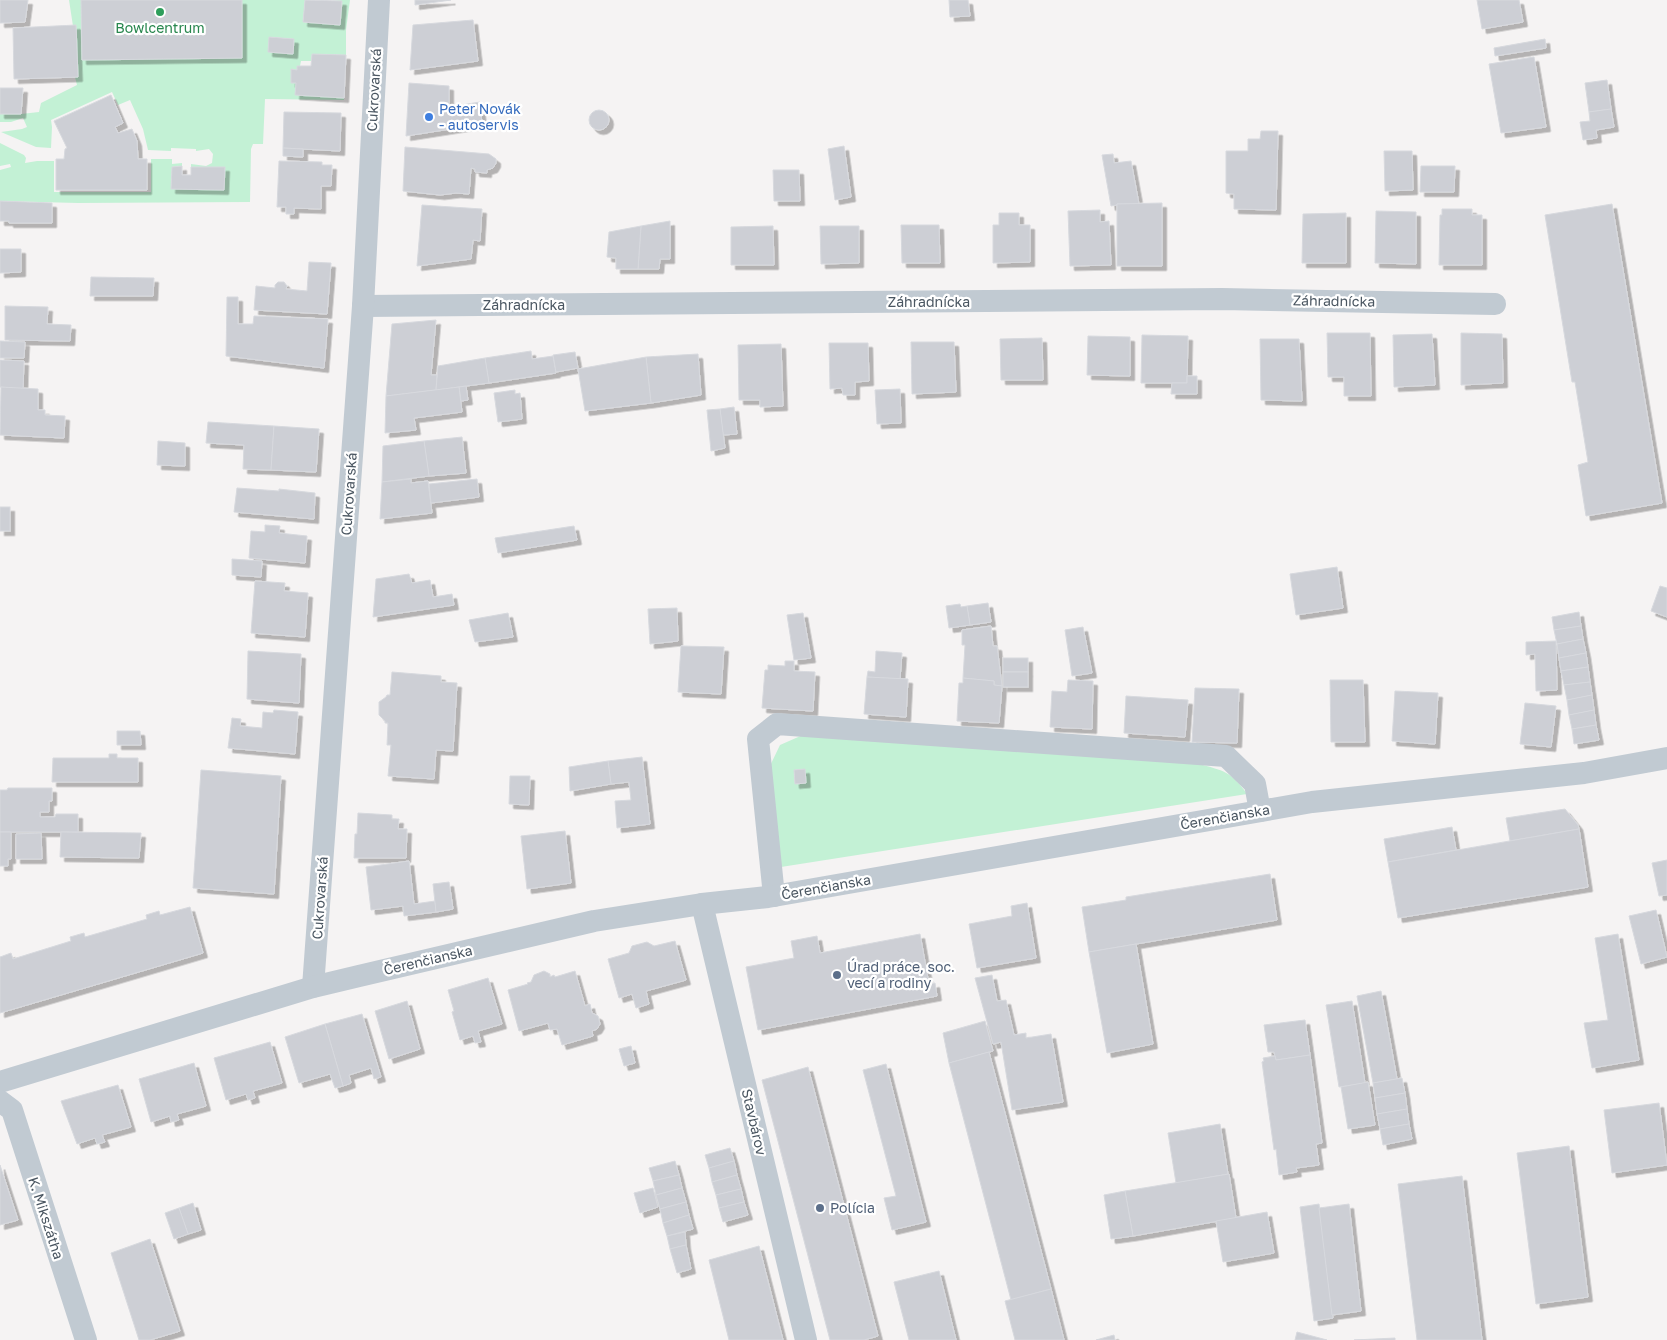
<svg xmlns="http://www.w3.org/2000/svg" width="1667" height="1340" font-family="'Golos Text',sans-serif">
<defs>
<filter id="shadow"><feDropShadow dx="4.5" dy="4.5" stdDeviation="0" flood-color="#0004"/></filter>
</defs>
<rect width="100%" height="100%" fill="#f5f3f3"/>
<g fill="#c3f1d5" fill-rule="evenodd">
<path d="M69,0H305L303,22L340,25L342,1L332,0H350L346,30V55L312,54L311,61H301L300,66H297V70L291,69L296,83L344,98V100L265,99L263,144H253L251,149L250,202L78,203L0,201V170L11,167L10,164L0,166V143L24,155L26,158L25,163L37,161H54V192H151V159H172V164L182,163V166L172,167L171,189H224L225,167H191V164L206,166L212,163L213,154L209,149L196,151V149L171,148V151L148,150L143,129L130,100L118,105L112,92L51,120L52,127L51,148L36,147L1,132L22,129L27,127L23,118L11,122H0V114H21L39,112L41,103L77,85L75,77H78L76,26H73ZM269,37L294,39L293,54L269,52Z"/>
<path d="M805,734L1198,764C1223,770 1232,772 1247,794L781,867L768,770L780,745ZM805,769V783L795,784L794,770Z"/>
</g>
<g fill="#cdcfd5" stroke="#d7d9de" filter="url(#shadow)">
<polygon points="0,0 28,0 25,22 0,23"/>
<polygon points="81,0 242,0 242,58 82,60"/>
<polygon points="305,0 342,1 340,25 303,22"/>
<polygon points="415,0 451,0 415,5"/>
<polygon points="949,0 968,0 970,16 950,17"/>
<polygon points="1477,0 1519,0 1523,22 1482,29"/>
<polygon points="473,20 478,61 410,70 413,25"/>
<polygon points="76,25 78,77 14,79 13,28"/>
<polygon points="269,37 294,39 293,54 268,52"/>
<polygon points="1545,39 1546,48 1495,56 1494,48"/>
<polygon points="312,54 346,55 344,98 295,95 296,83 291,83 291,69 297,70 297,66 311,66"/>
<polygon points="1534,57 1546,127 1501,133 1489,64"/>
<polygon points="1607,80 1611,109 1589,112 1585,83"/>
<polygon points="409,83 449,86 449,107 480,102 482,124 406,136"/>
<polygon points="0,88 23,88 21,114 0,114"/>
<polygon points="111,95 123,123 115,127 118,133 132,129 137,141 138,159 147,159 147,190 56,190 56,159 64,159 65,149 67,148 54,121"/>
<polygon points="1611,109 1614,127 1596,130 1597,138 1583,140 1580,122 1590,121 1589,112"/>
<circle cx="599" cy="120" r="10"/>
<polygon points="284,112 341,113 340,151 283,148"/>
<polygon points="1261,131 1278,131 1276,210 1234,209 1234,194 1226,193 1226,151 1248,151 1248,139 1260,139"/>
<polygon points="844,146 851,197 835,200 828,149"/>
<polygon points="405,147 489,154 496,159 496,163 493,168 487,170 487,173 475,172 475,169 471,168 469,194 456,193 440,195 403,191"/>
<polygon points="283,148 303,149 303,157 283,156"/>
<polygon points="1384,151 1412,151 1413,190 1385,191"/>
<polygon points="1113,154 1114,163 1131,161 1139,204 1117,204 1117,205 1111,206 1102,155"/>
<polygon points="279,161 322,162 322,165 332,165 331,186 321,186 321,209 294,208 294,214 286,214 286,207 277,207"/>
<polygon points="182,166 182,175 191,175 191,167 225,167 224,190 171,189 172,167"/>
<polygon points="1421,166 1455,166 1454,192 1420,192"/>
<polygon points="773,170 799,170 800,201 774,201"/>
<polygon points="0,201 52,203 52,223 9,223 9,221 0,221"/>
<polygon points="1162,203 1162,266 1117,266 1117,204"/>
<polygon points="1612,204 1662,503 1586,516 1578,465 1588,462 1575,382 1572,382 1545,215"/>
<polygon points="422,205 482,209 480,241 473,240 471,259 417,266"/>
<polygon points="1442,209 1472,209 1472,215 1482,215 1482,265 1439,265 1440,215 1442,215"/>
<polygon points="1100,210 1100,222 1109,221 1111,265 1070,266 1068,211"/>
<polygon points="1376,211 1416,212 1416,264 1375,263"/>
<polygon points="999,213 1019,213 1019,225 1030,225 1030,262 993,263 993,225 999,225"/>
<polygon points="1346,213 1346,263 1302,263 1303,214"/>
<polygon points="670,221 670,259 660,259 659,269 638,269 641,226"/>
<polygon points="901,225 939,225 940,263 902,263"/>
<polygon points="641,226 638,269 616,269 616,258 607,257 609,232"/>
<polygon points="773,226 774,265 731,265 731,227"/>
<polygon points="820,226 859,226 859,263 821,264"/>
<polygon points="0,249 21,249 21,272 0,273"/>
<polygon points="309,262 331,263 327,314 254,310 256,286 275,288 275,285 278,282 284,282 287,286 286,289 307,291"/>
<polygon points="91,277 154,278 153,296 90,296"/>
<polygon points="227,297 238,297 238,324 253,324 254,316 328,319 324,368 226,356"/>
<polygon points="5,306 48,307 47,324 71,325 70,341 5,340"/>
<polygon points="436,320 431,375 437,375 436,390 386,396 392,324"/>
<polygon points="1327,333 1370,333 1371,396 1344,396 1344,377 1328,377"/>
<polygon points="1461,333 1502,334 1503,383 1461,385"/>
<polygon points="1432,334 1435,385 1394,387 1393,335"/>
<polygon points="1142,335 1188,336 1187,383 1141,383"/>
<polygon points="1088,336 1130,337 1130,376 1087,375"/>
<polygon points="1042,338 1043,380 1001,380 1000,339"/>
<polygon points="1260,339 1299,339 1302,401 1261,400"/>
<polygon points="0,341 25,342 24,358 0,358"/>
<polygon points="911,342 954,342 956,392 912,394"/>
<polygon points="829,343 868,343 869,381 855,382 855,395 843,395 842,388 830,389"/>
<polygon points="781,344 783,406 760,407 760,400 739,400 738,345"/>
<polygon points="531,351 532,359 553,356 556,373 489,383 485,358"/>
<polygon points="575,352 578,368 556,372 553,355"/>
<polygon points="698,354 701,395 651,403 646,357"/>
<polygon points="646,357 651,403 585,411 578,369"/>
<polygon points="485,358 489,383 436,390 438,366"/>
<polygon points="0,360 24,361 23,389 0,387"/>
<polygon points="1187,376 1197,376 1197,394 1171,394 1172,383 1187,383"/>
<polygon points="466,386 468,400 461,401 459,387"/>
<polygon points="1,387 38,389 38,410 45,410 45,415 65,416 64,438 0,435"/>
<polygon points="459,387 462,412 414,418 416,430 385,433 386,396"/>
<polygon points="900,389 901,423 877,424 875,390"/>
<polygon points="515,390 515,394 520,393 522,419 498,422 494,393"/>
<polygon points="734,407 737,434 723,435 720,409"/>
<polygon points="720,409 725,448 711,451 707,410"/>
<polygon points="208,422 274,426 271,470 243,469 244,445 206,443"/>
<polygon points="274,426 319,429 316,472 271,470"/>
<polygon points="462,437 466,473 429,476 424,441"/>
<polygon points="158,441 185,443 185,466 157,465"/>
<polygon points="424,441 429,476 382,482 383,446"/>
<polygon points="411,479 411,483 428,481 432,513 380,519 382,482"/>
<polygon points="477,479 479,497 431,503 429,484"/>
<polygon points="237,488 279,491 279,489 315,493 314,519 234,512"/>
<rect x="0" y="507" width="10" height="24"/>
<polygon points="265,525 280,526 279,533 307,536 305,563 249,558 251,531 265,532"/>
<polygon points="574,526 577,540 498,553 495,538"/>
<polygon points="232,559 262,561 261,577 232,575"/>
<polygon points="1337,567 1343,608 1296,615 1290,574"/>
<polygon points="409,574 412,583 430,580 433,597 452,594 454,605 373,617 376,579"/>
<polygon points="255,581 285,583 284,591 308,593 305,637 251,633"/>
<polygon points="1660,586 1667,588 1667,617 1651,611"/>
<polygon points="988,603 991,622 970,625 967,606"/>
<polygon points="960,604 961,607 967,606 970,625 949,628 946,606"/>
<polygon points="677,608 678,641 650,644 648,609"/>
<polygon points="1579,612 1581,626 1554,630 1552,617"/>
<polygon points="508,613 513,637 475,642 469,620"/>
<polygon points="803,613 811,658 794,660 787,615"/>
<polygon points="991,626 993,646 997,646 1002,686 994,685 994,681 963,678 965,645 962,645 962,630"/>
<polygon points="1581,626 1583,639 1557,644 1554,630"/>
<polygon points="1083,627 1092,673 1072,676 1065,630"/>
<polygon points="1583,639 1586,653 1559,658 1557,644"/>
<polygon points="1556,641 1557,690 1536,691 1535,654 1526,655 1526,642"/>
<polygon points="681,646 724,647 721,694 678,692"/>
<polygon points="248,651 301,654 299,703 247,699"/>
<polygon points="876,651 902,653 900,679 867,677 868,671 875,672"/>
<polygon points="1586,653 1588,667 1561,671 1559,658"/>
<rect x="1003" y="658" width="25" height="14"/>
<polygon points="785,661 794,661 794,671 815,672 813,711 762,708 765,670 768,670 768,665 785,666"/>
<polygon points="1588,667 1590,682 1564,685 1561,671"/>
<polygon points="392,672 441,676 441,682 457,683 453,751 436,750 434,779 388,776 391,745 387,745 388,723 385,723 385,721 379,715 379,702 386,697 387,695 390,695"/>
<rect x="1003" y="672" width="25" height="15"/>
<polygon points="867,677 908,679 906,717 864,714"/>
<polygon points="963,678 994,681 994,685 1002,686 999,723 957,721 959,683 963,683"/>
<polygon points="1068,680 1093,681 1092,729 1050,727 1052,691 1067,692"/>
<polygon points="1330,680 1363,680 1365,742 1331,742"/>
<polygon points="1590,682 1592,695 1567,700 1564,685"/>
<polygon points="1195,688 1239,689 1237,743 1192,742"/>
<polygon points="1395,691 1438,693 1435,744 1392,741"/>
<polygon points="1592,695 1594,710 1569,715 1567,700"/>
<polygon points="1126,696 1188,700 1185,737 1124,733"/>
<polygon points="1525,703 1556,706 1551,747 1520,744"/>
<polygon points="274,710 298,712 295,754 228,748 232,718 241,719 240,726 262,728 263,712 273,713"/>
<polygon points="1594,710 1596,725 1572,729 1569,715"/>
<polygon points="1596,725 1599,740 1574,744 1572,729"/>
<polygon points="117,731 140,731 141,745 117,745"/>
<polygon points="109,754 117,754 117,758 138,758 138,782 52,782 53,758 109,758"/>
<polygon points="642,757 650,824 617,828 615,801 631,800 629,782 611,784 608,761"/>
<polygon points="608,761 611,784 570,791 569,767"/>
<polygon points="805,769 806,783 795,784 794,770"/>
<polygon points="201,770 281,776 274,894 193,888"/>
<polygon points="510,776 530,776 529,805 509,804"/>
<polygon points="8,788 52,788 52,801 49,801 49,812 40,812 40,817 55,817 56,814 78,814 78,832 0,832 0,790 7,790"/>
<polygon points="1565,809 1578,825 1579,829 1510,841 1506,818"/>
<polygon points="358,813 392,815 392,819 399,819 398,829 407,829 406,858 354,858 355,834 357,834"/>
<polygon points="1452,827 1456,850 1388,862 1384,839"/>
<polygon points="1579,829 1588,887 1398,918 1388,862"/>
<polygon points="565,831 571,883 527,889 521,836"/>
<polygon points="0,832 11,832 11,859 8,859 8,866 0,866"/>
<polygon points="61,832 141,833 139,858 60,857"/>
<polygon points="41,833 42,859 16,859 16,834"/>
<polygon points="1667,860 1667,895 1659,896 1652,863"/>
<polygon points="409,861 414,904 435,901 436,912 404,916 403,906 371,910 366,867"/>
<polygon points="1270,874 1277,920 1089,952 1082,907 1126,900 1126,897"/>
<polygon points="449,882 453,909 436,912 433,884"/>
<polygon points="1027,903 1036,958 977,968 969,924 1012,916 1011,906"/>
<polygon points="190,907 203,953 0,1013 0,957 11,953 13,959 71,941 70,937 84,933 85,937 147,919 146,915 159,911 160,915"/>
<polygon points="1656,910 1667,957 1641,964 1629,916"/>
<polygon points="920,934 929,984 935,983 937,996 758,1030 746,967 794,958 791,941 817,936 820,953"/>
<polygon points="1618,934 1639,1060 1592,1068 1584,1023 1608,1020 1595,938"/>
<polygon points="675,941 686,980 646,991 649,1004 636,1008 632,994 619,998 608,959 629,953 632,946 647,942 654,946"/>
<polygon points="1136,944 1153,1044 1107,1053 1089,952"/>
<polygon points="544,971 550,974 550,977 554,975 555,977 575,971 585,1006 590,1004 592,1013 598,1016 600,1024 597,1029 592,1031 593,1036 562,1045 557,1029 550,1030 548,1023 519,1031 508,990 528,984 527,983 531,982 534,975"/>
<polygon points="992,975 997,1001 1006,1000 1014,1035 1026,1033 1026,1038 1051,1034 1063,1102 1012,1110 1001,1042 993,1044 975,978"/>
<polygon points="488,978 502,1024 478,1031 481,1042 475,1043 473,1036 460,1040 452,1012 454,1011 448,990"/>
<polygon points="1381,991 1397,1079 1373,1083 1357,996"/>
<polygon points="407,1001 420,1049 389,1059 375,1011"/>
<polygon points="1352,1001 1365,1083 1339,1087 1326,1005"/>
<polygon points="362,1014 381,1077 374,1079 371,1068 349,1075 351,1083 343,1086 325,1024"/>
<polygon points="1305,1020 1310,1055 1276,1060 1274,1052 1268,1052 1264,1025"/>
<polygon points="985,1021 993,1051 949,1063 943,1033"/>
<polygon points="325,1024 343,1086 335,1088 330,1074 299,1083 285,1037"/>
<polygon points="270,1042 282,1083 253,1091 255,1098 248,1100 246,1094 226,1100 214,1058"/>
<polygon points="631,1046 635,1063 624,1066 619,1049"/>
<polygon points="989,1052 1051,1289 1011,1300 949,1063"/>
<polygon points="1310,1055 1322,1143 1316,1144 1319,1165 1296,1168 1297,1172 1279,1175 1276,1149 1274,1150 1262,1062 1264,1061 1263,1058 1275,1056 1276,1060"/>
<polygon points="194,1063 206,1106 177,1114 179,1120 171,1122 170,1116 151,1122 139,1079"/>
<polygon points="886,1064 926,1222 892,1230 884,1198 896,1196 863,1070"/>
<polygon points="808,1067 878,1336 864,1340 830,1340 762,1080"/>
<polygon points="1402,1078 1405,1093 1375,1098 1373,1083"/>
<polygon points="1368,1082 1375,1125 1348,1129 1341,1087"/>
<polygon points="118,1085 131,1127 102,1135 105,1142 97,1144 95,1138 77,1144 61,1101"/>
<polygon points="1405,1093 1407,1109 1377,1114 1375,1098"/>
<polygon points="1659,1103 1667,1165 1612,1173 1604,1110"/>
<polygon points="1407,1109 1409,1124 1380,1129 1377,1114"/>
<polygon points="1220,1124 1228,1174 1176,1183 1168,1133"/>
<polygon points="1409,1124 1412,1139 1383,1145 1380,1129"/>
<polygon points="1569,1146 1588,1297 1536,1304 1517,1153"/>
<polygon points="730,1148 734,1161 709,1168 705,1155"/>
<polygon points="675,1161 679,1175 653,1181 649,1168"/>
<polygon points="734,1161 737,1175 712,1182 709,1168"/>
<polygon points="0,1165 18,1220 0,1225"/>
<polygon points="1229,1174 1236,1218 1133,1236 1125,1191"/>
<polygon points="679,1175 682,1188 656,1195 653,1181"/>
<polygon points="737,1175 741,1189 716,1195 712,1182"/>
<polygon points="1462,1176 1482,1340 1417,1340 1398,1184"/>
<polygon points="653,1188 658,1207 640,1213 634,1193"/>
<polygon points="682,1188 686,1202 660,1209 656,1195"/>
<polygon points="741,1189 744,1202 719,1208 716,1195"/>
<polygon points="1125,1191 1133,1236 1111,1239 1104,1195"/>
<polygon points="686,1202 689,1215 663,1223 660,1209"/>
<polygon points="744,1202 748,1215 723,1222 719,1208"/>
<polygon points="193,1203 201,1230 188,1234 179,1208"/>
<polygon points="1319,1204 1333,1318 1314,1321 1300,1207"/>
<polygon points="1349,1204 1361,1311 1332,1315 1319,1208"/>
<polygon points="179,1208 188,1234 174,1239 165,1213"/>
<polygon points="1267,1212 1274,1253 1223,1262 1216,1221"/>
<polygon points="689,1215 693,1229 667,1236 663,1223"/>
<polygon points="685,1232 686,1245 670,1249 667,1236"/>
<polygon points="150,1239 180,1331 150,1340 139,1340 111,1253"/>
<polygon points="686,1245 691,1269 677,1273 670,1249"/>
<polygon points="759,1246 783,1340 729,1340 709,1260"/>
<polygon points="939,1271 956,1340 909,1340 894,1282"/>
<polygon points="1051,1289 1064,1340 1015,1340 1005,1301"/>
<polygon points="1297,1332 1327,1340 1295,1340"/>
<polygon points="1114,1335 1115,1340 1096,1340"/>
<polygon points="1395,1338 1395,1340 1354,1340"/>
</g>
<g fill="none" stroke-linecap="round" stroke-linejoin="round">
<g stroke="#c1cad2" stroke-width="22">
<polyline points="363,306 1222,299 1495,304"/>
<polyline points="774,896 758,739 777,724 1226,756 1255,784 1260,811"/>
<polyline points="702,904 806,1340"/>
<polyline points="313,987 363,306 379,0"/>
<polyline points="0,1082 313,987 359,976 594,921 702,904 768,897 1312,802 1584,773 1667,758"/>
<polyline points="0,1101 12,1110 86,1340"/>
</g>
</g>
<circle fill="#2e9e5b" stroke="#fff" stroke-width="2" cx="160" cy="12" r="5"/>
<circle fill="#3f7fe0" stroke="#fff" stroke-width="2" cx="429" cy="117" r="5"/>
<g fill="#5c6f8a" stroke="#fff" stroke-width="2">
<circle cx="837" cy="975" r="5"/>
<circle cx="820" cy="1208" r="5"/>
</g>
<g text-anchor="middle" stroke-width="4.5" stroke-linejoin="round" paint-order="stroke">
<g font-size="14" fill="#27864d" stroke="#fff">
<text x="160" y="33">Bowlcentrum</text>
</g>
<g font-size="14" fill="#4a5661" stroke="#fff">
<text transform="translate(374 90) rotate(-87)" y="5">Cukrovarská</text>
<text transform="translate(1334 301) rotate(1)" y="5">Záhradnícka</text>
<text x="929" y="307">Záhradnícka</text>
<text x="524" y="310">Záhradnícka</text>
<text transform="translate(349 494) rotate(-86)" y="5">Cukrovarská</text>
<text transform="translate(1225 817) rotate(-10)" y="5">Čerenčianska</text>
<text transform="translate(826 887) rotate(-10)" y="5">Čerenčianska</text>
<text transform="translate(320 898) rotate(-86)" y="5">Cukrovarská</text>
<text transform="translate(428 960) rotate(-13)" y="5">Čerenčianska</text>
<text transform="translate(754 1122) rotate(77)" y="5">Stavbárov</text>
<text transform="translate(46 1218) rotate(72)" y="5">K. Mikszátha</text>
</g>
<g font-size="14" fill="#366cbe" stroke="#fff" text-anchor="start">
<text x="439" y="114">Peter Novák<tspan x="439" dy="16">- autoservis</tspan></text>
</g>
<g font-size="14" fill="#4e5e75" stroke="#fff" text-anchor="start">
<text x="847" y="972">Úrad práce, soc.<tspan x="847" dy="16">vecí a rodiny</tspan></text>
<text x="830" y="1213">Polícia</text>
</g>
</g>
</svg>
